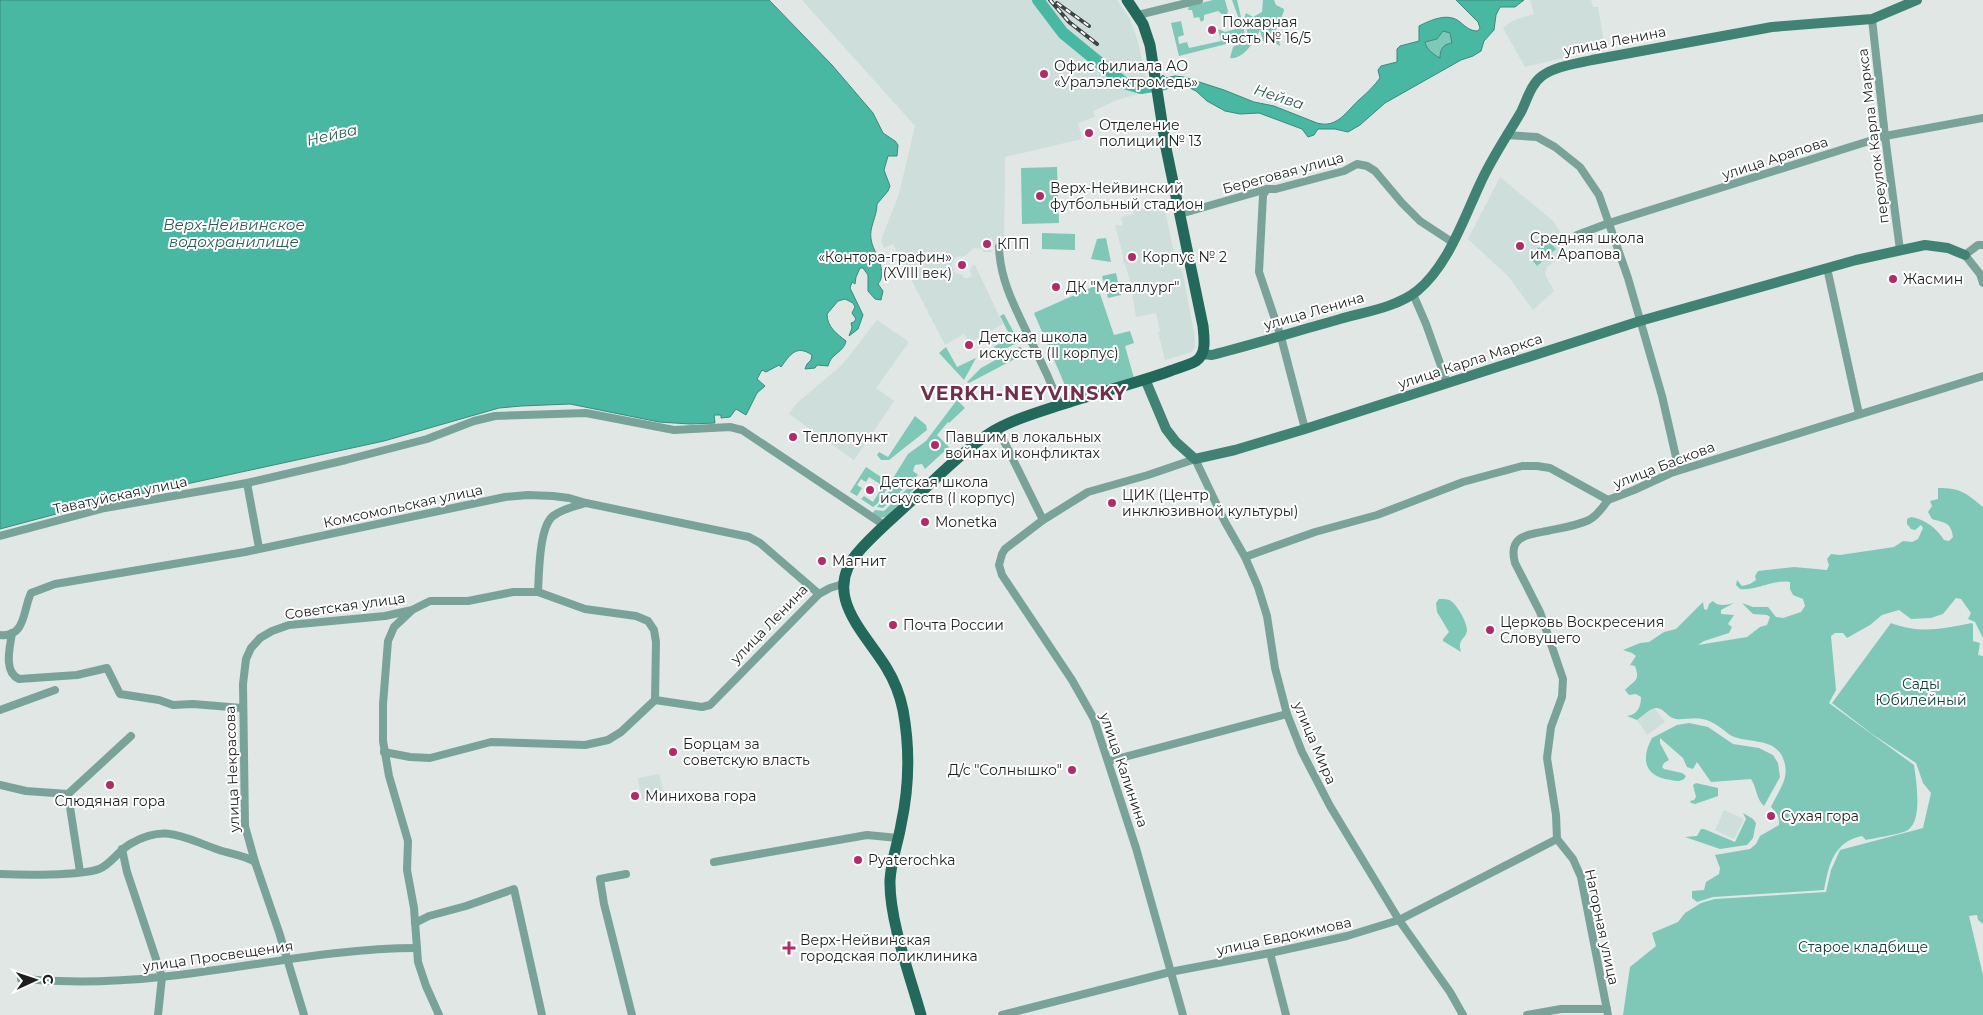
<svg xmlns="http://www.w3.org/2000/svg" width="1983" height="1015" font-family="Montserrat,sans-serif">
<rect width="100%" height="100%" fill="#e0e7e5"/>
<g fill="#cededa">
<polygon points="802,0 1117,0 1130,19 1138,42 1149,91 1117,100 1093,111 1095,117 1078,123 1082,139 1005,157 1004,247 991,247 991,252 983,252 983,249 974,248 965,256 956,257 952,264 955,273 963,275 964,278 968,278 972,276 970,271 972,266 975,265 1003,324 969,343 964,334 945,345 893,244 884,248 881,240 899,194 915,126"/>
<polygon points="1530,0 1591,0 1593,7 1598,7 1605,48 1525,67 1503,28 1514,20 1534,14"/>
<polygon points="1500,177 1552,220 1565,238 1565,253 1547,267 1545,274 1554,291 1533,310 1508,276 1468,239"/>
<polygon points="1164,205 1177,268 1182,269 1195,338 1195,347 1192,352 1165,360 1158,332 1160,331 1156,313 1136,317 1130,281 1126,266 1123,263 1123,255 1115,225 1123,226 1121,217 1134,214 1133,210"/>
<polygon points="877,320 909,342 876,388 894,401 854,460 789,414 797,403 842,365"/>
<polygon points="1654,708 1665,722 1647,735 1637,720"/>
<polygon points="659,774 664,795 642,799 638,778"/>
<polygon points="1724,810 1744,819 1734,839 1715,830"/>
</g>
<g fill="#7fc8b8">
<polygon points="1213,0 1225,0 1228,11 1227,14 1223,15 1218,11 1204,15 1204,20 1201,22 1199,17 1194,18 1192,10 1188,10 1189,6"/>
<polygon points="1232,0 1237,0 1246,39 1179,56 1171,23 1181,21 1184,35 1178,37 1179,44 1187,42 1189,48 1221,41 1218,29 1225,32 1239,28 1237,20 1239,19"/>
<path d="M1263,0H1274L1276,5L1284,9C1284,15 1279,19 1277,25C1276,29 1276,34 1276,38L1279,40L1280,46L1274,42L1263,41L1260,30C1255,40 1244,60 1230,58L1233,47L1249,39L1244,19L1246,13L1253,17L1262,12Z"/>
<path d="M1443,31L1450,33L1452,43H1449L1440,55L1441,59C1434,55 1426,50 1425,42L1437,39Z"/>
<polygon points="1057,167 1059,223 1022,224 1021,168"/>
<polygon points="1042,233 1075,234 1075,250 1042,249"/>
<polygon points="1106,238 1111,262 1091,259 1097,239"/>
<polygon points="1548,240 1556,249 1537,266 1529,256"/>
<polygon points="1116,273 1121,295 1108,298 1102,276"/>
<polygon points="1097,285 1114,335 1130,331 1134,343 1125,346 1134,378 1070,397 1034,313"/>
<polygon points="1004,314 1019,342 1003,350 993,347 1011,338 1000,316"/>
<polygon points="946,347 957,367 976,358 964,380 939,353"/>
<polygon points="1019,347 1021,347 1024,354 969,383 967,382 981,368"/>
<polygon points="957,400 965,408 949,423 948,422 937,435 949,447 925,469 922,464 915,465 913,471 918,475 883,508 877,507 893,486 890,484 877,504 873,507 861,499 864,496 873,502 883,486 869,477 866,482 861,479 857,485 862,488 857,496 850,492 866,467 890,483 908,454 926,441"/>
<polygon points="915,416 926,425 927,430 889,460 881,460 877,455 879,452 888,457"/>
<polygon points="922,481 886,517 880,518 872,514 875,510 884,511 913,483"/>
<path d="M1938,488C1961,488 1966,493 1983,507V638L1975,622L1968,619L1971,613L1961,599L1956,598L1943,614L1931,618L1911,619L1899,610L1882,615L1870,625L1847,638L1843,633H1835L1831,636L1836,690L1829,703L1914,765C1916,780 1923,820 1908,830C1902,834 1875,838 1866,840L1862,836C1833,842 1829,865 1824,890L1713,897L1697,902L1692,898V891L1704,890L1706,882L1719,874L1720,868L1715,855L1750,849L1756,844L1760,836L1779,825C1780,817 1777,813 1771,807C1778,791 1790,779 1784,761C1777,737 1750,744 1732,736C1722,730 1715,721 1702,719C1693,717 1685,720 1676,719C1668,718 1663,707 1656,708C1650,708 1642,717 1637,720L1627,716C1637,715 1641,707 1641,697L1636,694L1629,695L1625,690C1633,681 1641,682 1635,666L1630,665L1636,656L1632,653L1623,650L1640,643L1649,642L1664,632L1676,629L1703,602L1704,609L1707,610L1709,604L1713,601C1719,607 1726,605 1734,603L1721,610V614L1734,615L1728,624L1732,627L1729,633L1704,641L1698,645L1747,637L1760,627L1767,625L1770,617L1767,615L1753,614L1742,603L1753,607H1768L1776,617L1783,618L1801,612L1805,606L1803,599L1793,595L1790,589V582C1773,579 1756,591 1740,589L1736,585L1737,580L1742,586L1750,584L1756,580L1755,576L1758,571L1794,567L1827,570L1829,565L1827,559L1831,554L1840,555L1894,547L1903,541L1912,542L1918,539L1923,528L1921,525L1915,530L1911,529L1907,524V519L1911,517C1924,519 1937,528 1944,540L1949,541L1953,537C1951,522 1945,523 1932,519L1928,512L1932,506L1930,501L1938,499Z"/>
<path d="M1439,599C1444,599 1448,599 1451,601C1457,605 1467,622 1467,630C1466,640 1457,638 1461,652L1443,641V639L1449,632L1437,612L1436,603Z"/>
<path d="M1891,623C1921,634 1941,629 1972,623L1973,625V641L1980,643L1978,655L1983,656V924L1978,920L1977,915L1969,916L1983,975V1015H1623L1630,967L1656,946L1652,933L1678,922L1685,913L1701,903L1715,899L1826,892L1831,870L1840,850L1923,828L1931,793L1923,783L1916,763L1872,734L1832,703Z"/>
<path d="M1689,723L1708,727L1733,744L1759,748L1773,755L1778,763L1780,777L1764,806C1756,799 1757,788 1751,779L1711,782L1697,762L1693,769L1687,767L1683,758L1660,738V743L1669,760L1664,763L1662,767L1664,769L1682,773L1686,776L1684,779C1678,783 1673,780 1665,779C1643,774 1642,756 1652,738L1677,725Z"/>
<polygon points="1696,783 1718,788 1718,796 1695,804 1691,803 1690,801 1694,800 1696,797 1693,785"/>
<polygon points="1743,813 1753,819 1756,823 1753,838 1747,845 1720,849 1685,837 1697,836 1701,829 1704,829 1735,842 1746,819"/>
</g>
<g fill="#48b8a3" stroke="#3b8a7b" fill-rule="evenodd">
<path d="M0,0H769L832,65L873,113L883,133L895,141L898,145L897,156H888L884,170L890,186L888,191L877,204C877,217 869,227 871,239C873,253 889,271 878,284L883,291L881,300L875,299L868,291V275L863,268H860L856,277L855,284L852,282L850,288L863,315L858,329L849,336L852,328L851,323L854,322L856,319L852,313L855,307L853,303L845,299L838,301L827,314C827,327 837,334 846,341C844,350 837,352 832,358C830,360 829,363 828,366L817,365L815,368L805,369L807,364L811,360L812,355C796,344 790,355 781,367L779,365L766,372L762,370L757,379L765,386L757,393L746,415L736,409L730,417L721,418V415H714L715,423L690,424L659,422L570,404L521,406L499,408L384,441L90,505L0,529Z"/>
<path d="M1456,0H1524L1515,7H1500L1496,15L1494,30L1484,41L1481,51L1473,56L1461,60L1385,103L1360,125L1348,132L1335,129H1318L1314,135L1308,137L1302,129L1259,113L1240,114L1225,111L1207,101L1196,91L1184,85L1149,89L1148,84L1157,81L1163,75L1166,78L1175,76L1184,77L1224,90L1254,102L1274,106L1317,123C1338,129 1347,110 1360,99C1368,92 1374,86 1380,78L1378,70L1381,66L1397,62V49L1400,46L1419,41V26C1431,20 1448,12 1460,22C1466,27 1470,31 1478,31L1480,28L1478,22ZM1443,31L1450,33L1452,43C1442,44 1440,51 1440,58C1434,55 1426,49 1425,42L1437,39Z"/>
</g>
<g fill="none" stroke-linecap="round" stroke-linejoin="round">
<polyline stroke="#48b8a3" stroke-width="12" points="1038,0 1063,33 1124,83 1141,88 1165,84"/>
<g stroke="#79a399" stroke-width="8">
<polyline points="1138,15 1199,0"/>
<polyline points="1872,19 1885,136 1900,250"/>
<polyline points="1506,135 1537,137 1555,147 1580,167 1599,195 1628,278 1662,396 1679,470"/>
<polyline points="1267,189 1263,195 1259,272 1281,337 1305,429"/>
<polyline points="1180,214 1267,189 1276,189 1321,177 1344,171 1357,164 1367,166 1375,171 1402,203 1420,221 1452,242"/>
<polyline points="1577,235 1609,223 1885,136 1983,118"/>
<polyline points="1983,245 1978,245 1965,255 1980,274 1983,283"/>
<path d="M999,247C1000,283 1018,313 1033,345C1043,365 1052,385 1060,405"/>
<polyline points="1827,268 1859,414"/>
<polyline points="1413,294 1426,324 1447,383"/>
<polyline points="998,429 1043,520"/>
<polyline points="247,483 259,548"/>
<path d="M1608,500C1603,507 1597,516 1589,520C1576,526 1561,528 1547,531C1526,535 1508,536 1515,563L1540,612L1563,679L1562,697L1551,727L1547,758L1556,815L1557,839L1573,859L1581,877L1608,1015"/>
<polyline points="0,536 105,508 247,483 346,460 427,439 474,421 495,416 586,413 674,430 730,427 742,430 884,525"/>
<polyline points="1245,557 1315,532 1377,515 1463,482 1522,466 1537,466 1550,468 1608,500 1634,490 1671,473 1983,376"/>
<path d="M538,592C539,574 539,527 553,516C562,509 575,506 586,503"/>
<polyline points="411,611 394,627 388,641 383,704 383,741 389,776 408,841 407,870 414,908 418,962 426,986 439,1015"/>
<path d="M12,633C10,647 3,672 19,679L77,675L107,668L120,694L159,700L173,705L193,704L242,708"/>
<path d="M0,635C26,638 23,609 31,593L55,584L245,552L505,497L528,495L553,496L569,498L586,503L749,537L760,543L819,594"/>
<polyline points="655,700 702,707 710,705 819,594 830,588 843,584"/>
<polyline points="0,710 55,690"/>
<polyline points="384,752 410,757 430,758 491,742 585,745 608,740 621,732 655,700"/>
<polyline points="1109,761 1287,714"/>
<polyline points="0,785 26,791 68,794"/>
<polyline points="122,849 127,872 162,977 158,1015"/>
<polyline points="714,862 867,835 898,838"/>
<polyline points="80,872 68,794 131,736"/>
<path d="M0,874C22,875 80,876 99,869C112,864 119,849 132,843C167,823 186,839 219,850C231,854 244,855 255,862"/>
<polyline points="626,874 600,879 604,904 632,1015"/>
<polyline points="415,923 429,916 466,906 514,889 542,1015"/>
<polyline points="1270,953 1286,1015"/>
<path d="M21,979C68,983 115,982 161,977C247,968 331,948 417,948"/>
<polyline points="304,1015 279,932 255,862 245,826 243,684 246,659 251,648 260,638 272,631 289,625 385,616 412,610 430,601 468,601 513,592 538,592 585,609 636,616 648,621 654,630 656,642 655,700"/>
<polyline points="1002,1015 1170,972 1270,953 1347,936 1399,920 1557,839"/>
<polyline points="1183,1015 1136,848 1094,719 1072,680 1002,575 999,565 1002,554 1005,549 1043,520 1088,492 1148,475 1195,459 1225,522 1245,557 1258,587 1267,616 1275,668 1287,714 1302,752 1330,806 1399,920 1450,992 1463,1015"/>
<polyline points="1527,1015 1561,1009 1607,1009"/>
</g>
<g stroke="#408375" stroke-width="10">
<path d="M1202,354L1212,355C1255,344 1297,331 1340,319C1365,312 1397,307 1417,291C1448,266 1464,218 1480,184C1491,159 1507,136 1521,112C1527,100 1531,84 1542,76C1556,66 1575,64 1592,60L1772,27L1872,19L1917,0"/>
<polyline points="1145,379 1166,429 1176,442 1195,459 1235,450 1305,429 1640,321 1856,260 1925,245 1948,248 1965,255"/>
</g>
<path stroke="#22685b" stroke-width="11" d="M921,1015C910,976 889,919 890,880C891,861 898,843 901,825C909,788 910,748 903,710C900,695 894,680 886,667C863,630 820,593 860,550C875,533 893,518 910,502C935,480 959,454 987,435C1008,421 1036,413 1060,405C1096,393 1134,384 1170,371C1178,368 1189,365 1196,361C1207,354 1204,337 1203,326L1166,148L1150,45L1143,24L1127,0"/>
<defs>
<g id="rail">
<polyline points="1050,0 1069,22 1097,44"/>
<polyline points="1057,3 1089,26"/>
</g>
</defs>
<use href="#rail" stroke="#3f4342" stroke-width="4"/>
<use href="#rail" stroke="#fff" stroke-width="2" stroke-dasharray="5.5" stroke-linecap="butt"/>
</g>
<g fill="#b42a68" stroke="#fff" stroke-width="2">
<circle cx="1212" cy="30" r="5"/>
<circle cx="1044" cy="74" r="5"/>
<circle cx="1089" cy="133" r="5"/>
<circle cx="1040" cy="196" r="5"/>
<circle cx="987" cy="244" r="5"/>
<circle cx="1520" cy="246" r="5"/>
<circle cx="1132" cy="257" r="5"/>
<circle cx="962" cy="265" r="5"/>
<circle cx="1893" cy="279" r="5"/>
<circle cx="1056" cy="287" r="5"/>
<circle cx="969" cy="345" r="5"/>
<circle cx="793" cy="437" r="5"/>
<circle cx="935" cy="445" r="5"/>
<circle cx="870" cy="490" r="5"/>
<circle cx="1112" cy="503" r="5"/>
<circle cx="925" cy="522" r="5"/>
<circle cx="822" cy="561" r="5"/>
<circle cx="893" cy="625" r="5"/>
<circle cx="1490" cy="630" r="5"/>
<circle cx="673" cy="752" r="5"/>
<circle cx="1072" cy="770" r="5"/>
<circle cx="110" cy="785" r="5"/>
<circle cx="635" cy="796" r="5"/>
<circle cx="1771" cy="816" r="5"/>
<circle cx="858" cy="860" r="5"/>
<path d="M786.5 940.5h5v5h5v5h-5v5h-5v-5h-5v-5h5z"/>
</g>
<g text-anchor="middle" stroke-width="4" stroke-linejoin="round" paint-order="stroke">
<g font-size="14" fill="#1c1f1e" stroke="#fff" text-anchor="start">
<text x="1222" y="27">Пожарная<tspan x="1222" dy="16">часть № 16/5</tspan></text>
<text x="1054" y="71">Офис филиала АО<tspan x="1054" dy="16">«Уралэлектромедь»</tspan></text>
<text x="1099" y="130">Отделение<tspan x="1099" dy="16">полиции № 13</tspan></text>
<text x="1050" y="193">Верх-Нейвинский<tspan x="1050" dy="16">футбольный стадион</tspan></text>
<text x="1530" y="243">Средняя школа<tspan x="1530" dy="16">им. Арапова</tspan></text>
<text x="997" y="249">КПП</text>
<text x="952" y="262" text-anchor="end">«Контора-графин»<tspan x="952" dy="16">(XVIII век)</tspan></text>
<text x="1142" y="262">Корпус № 2</text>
<text x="1903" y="284">Жасмин</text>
<text x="1066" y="292">ДК "Металлург"</text>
<text x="979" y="342">Детская школа<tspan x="979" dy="16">искусств (II корпус)</tspan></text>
<text x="803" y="442">Теплопункт</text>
<text x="945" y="442">Павшим в локальных<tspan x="945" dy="16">войнах и конфликтах</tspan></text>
<text x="880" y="487">Детская школа<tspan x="880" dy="16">искусств (I корпус)</tspan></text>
<text x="1122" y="500">ЦИК (Центр<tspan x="1122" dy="16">инклюзивной культуры)</tspan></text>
<text x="935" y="527">Monetka</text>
<text x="832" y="566">Магнит</text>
<text x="1500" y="627">Церковь Воскресения<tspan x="1500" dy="16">Словущего</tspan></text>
<text x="903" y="630">Почта России</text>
<text x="683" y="749">Борцам за<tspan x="683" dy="16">советскую власть</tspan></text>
<text x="1062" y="775" text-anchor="end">Д/с "Солнышко"</text>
<text x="645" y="801">Минихова гора</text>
<text x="110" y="806" text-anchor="middle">Слюдяная гора</text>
<text x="1781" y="821">Сухая гора</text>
<text x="868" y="865">Pyaterochka</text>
<text x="800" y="945">Верх-Нейвинская<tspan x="800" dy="16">городская поликлиника</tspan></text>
</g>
<g font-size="14" fill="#1c1f1e" stroke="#fff">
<text transform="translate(1615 41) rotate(-11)" y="5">улица Ленина</text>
<text transform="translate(1873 136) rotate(-97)" y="5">переулок Карла Маркса</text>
<text transform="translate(1775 158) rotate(-18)" y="5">улица Арапова</text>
<text transform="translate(1283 173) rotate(-15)" y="5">Береговая улица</text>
<text transform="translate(1314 311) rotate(-16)" y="5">улица Ленина</text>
<text transform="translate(1470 361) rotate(-18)" y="5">улица Карла Маркса</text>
<text transform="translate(1664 465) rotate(-21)" y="5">улица Баскова</text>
<text transform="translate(120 495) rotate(-12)" y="5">Таватуйская улица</text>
<text transform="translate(403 506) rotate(-12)" y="5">Комсомольская улица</text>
<text transform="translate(345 606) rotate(-8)" y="5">Советская улица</text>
<text transform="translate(769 624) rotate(-46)" y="5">улица Ленина</text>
<text transform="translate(1315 743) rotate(67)" y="5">улица Мира</text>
<text transform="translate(232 769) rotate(-92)" y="5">улица Некрасова</text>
<text transform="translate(1124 770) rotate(71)" y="5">улица Калинина</text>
<text transform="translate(1602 927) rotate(78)" y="5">Нагорная улица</text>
<text transform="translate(1284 936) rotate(-12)" y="5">улица Евдокимова</text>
<text transform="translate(218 956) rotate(-8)" y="5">улица Просвещения</text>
</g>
<g font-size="14" fill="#104239" stroke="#fff">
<text x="1921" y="689">Сады<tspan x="1921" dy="16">Юбилейный</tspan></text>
<text x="1863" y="952">Старое кладбище</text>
</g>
<g font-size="15" font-style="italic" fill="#2d5c52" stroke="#fff">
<text transform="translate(1279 97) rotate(18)" y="5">Нейва</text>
<text transform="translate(332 135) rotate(-13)" y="5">Нейва</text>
<text x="234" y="230">Верх-Нейвинское<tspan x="234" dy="17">водохранилище</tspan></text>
</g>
<g font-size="19" font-weight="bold" letter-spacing="1" fill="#732f49" stroke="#fff">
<text x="1024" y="400">VERKH-NEYVINSKY</text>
</g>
</g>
<g transform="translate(35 980) rotate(87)" stroke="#ffffff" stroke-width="4" paint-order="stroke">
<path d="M0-4L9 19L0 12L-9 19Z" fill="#1c1f1e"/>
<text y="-8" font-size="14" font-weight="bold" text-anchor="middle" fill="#1c1f1e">С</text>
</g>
</svg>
